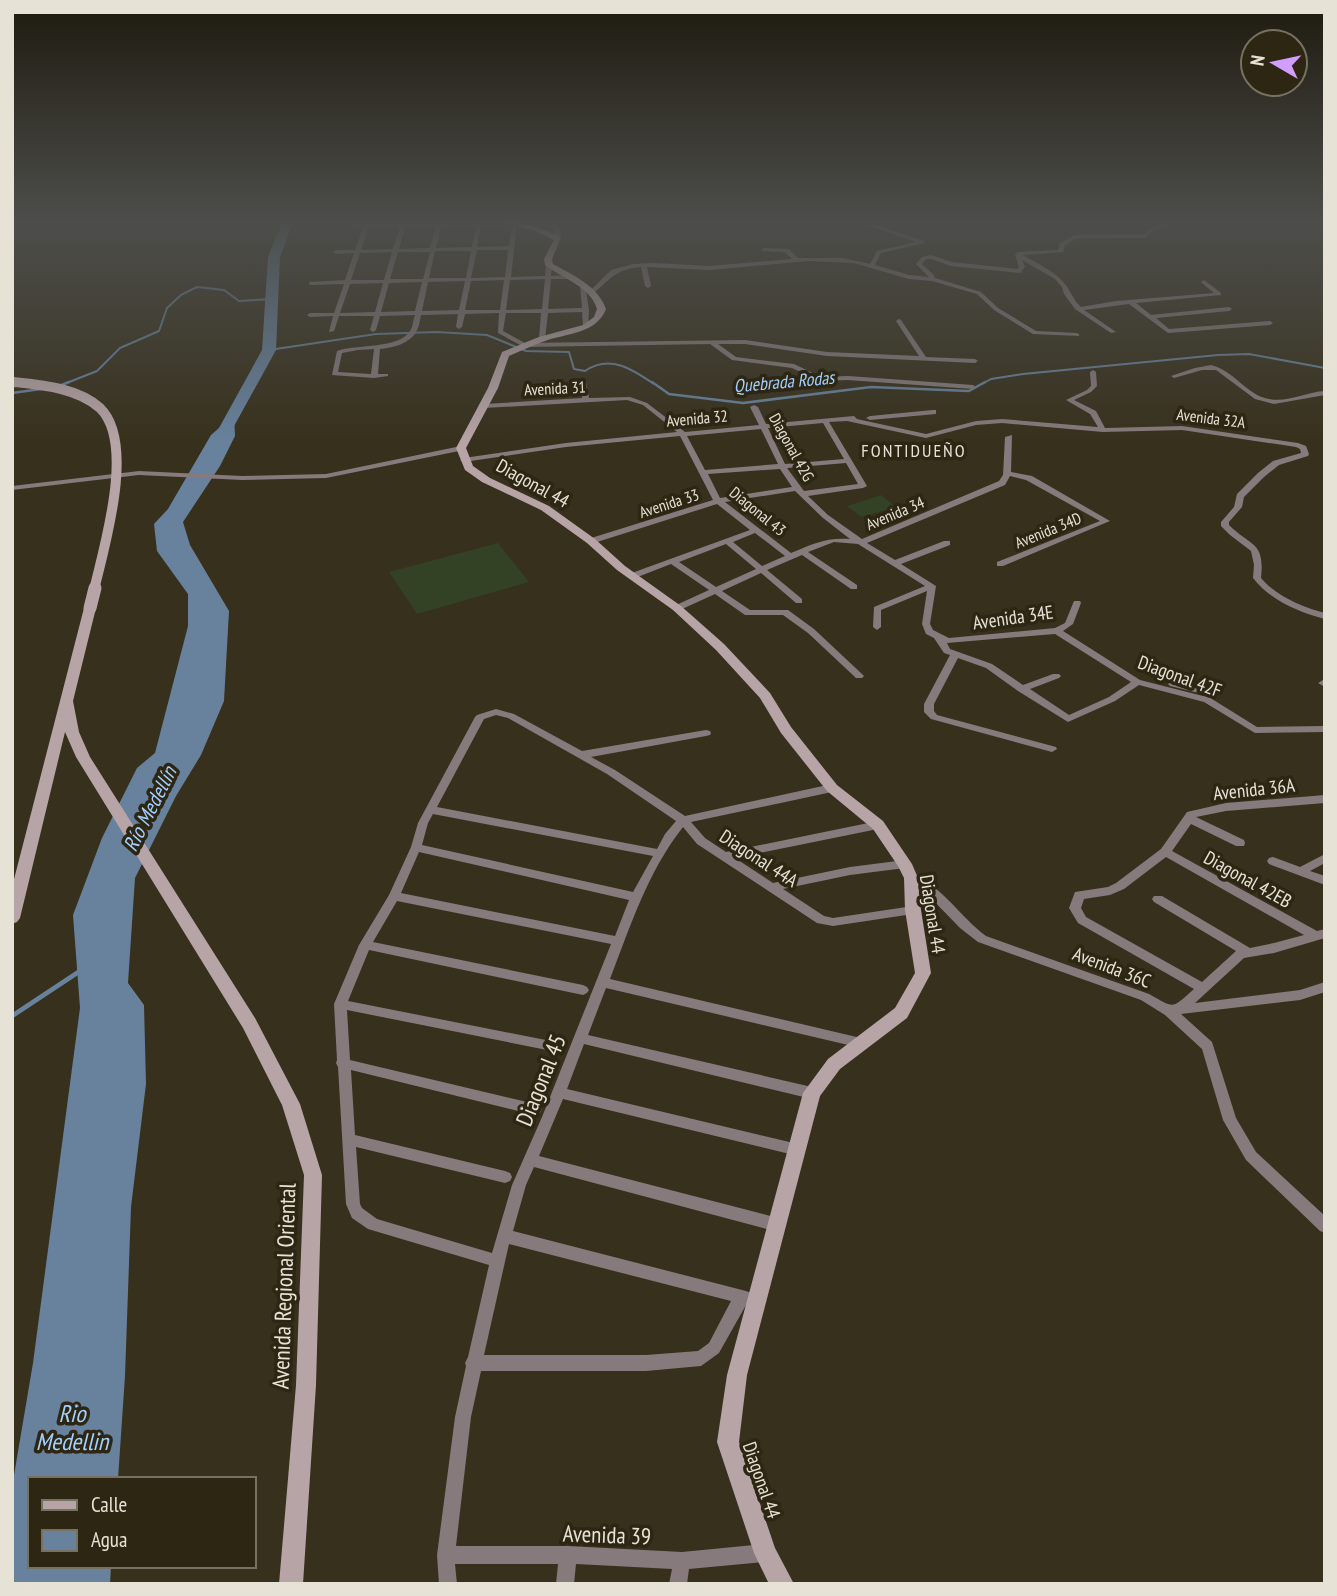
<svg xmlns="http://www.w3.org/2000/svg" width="1337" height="1596" font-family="'PT Sans Narrow',sans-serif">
<rect width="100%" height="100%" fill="#37301c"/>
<g fill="#334125">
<polygon points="881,495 896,507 861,517 847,506"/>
<polygon points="498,543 529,582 417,614 389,572"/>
</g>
<polygon fill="#68829d" points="234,415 235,436 220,466 183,522 190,545 229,611 224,701 201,755 176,796 135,878 128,983 144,1005 146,1084 131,1207 125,1376 118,1479 30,1479 30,1566 111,1566 110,1584 12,1584 12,1487 33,1363 80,1008 73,915 102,838 137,768 155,753 188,626 188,594 157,551 154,524 168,509 211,435"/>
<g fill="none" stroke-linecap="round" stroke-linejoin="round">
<g stroke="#68829d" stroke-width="2">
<path d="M269,350L376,334L437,332L487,335L526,351L569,352L574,369L585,371C610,354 632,369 654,384"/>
<polyline points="64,384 97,371 120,348 159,331 167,308 181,295 197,287 224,290 239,301 271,299"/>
<polyline points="982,384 991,379 1023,374 1218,355 1249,354 1325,368"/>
</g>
<g stroke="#68829d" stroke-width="2.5">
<polyline points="652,382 669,394 743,403 871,387 969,391 985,382"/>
<polyline points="59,386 69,382"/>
<polyline points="12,393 41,389"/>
</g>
<polyline stroke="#68829d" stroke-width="4.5" points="12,1016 80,971"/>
<polygon fill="#68829d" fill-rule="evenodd" points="283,220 294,220 280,257 276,350 228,437 221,441 216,440 214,437 262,350 268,257"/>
<g fill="#867a7c" fill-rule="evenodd">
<polygon points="548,220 554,220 561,233 560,240 555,239 555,233"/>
<path d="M852,220H861L924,241V243L881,253L875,265L909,275L929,277L916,264L922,257L931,255L952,262L1018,269L1019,267L1015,255L1018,252L1058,250L1060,243L1075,235L1144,234C1155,224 1166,220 1182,220L1157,228L1145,238H1085L1076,239L1065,245L1063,252L1023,255C1036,263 1055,271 1065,284C1071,291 1073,300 1081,307L1116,301L1214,293L1202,283L1201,282L1204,280L1221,293V295L1136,303L1151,315L1229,307L1232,309L1229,311L1156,318L1169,329L1270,321L1273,323L1270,325L1168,333L1129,304L1084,310L1116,332L1111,333L1075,309L1064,294L1062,287L1055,279L1022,260L1025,267L1020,273L951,266L931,259H926L922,264L934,275L935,278L981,292L998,308L1036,331L1077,333L1079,334V336L1033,334L994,310L977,294L932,281L909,279L854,263L809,261L709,270L647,267L651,286L648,288L645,286L641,267C617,269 612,277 595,292L590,291L611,270L633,264L654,263L709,266L792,259L785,252L762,251V249L764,248L789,249L798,258H843L870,264L877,251L916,242Z"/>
<path d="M439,221L517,222L511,277L545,276L546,265L549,263L552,265L551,276L571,275L574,277L571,279H551L548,309L582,308L580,285L585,284L589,310L588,328L583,327L582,312L548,313L545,339L542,341L539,339L541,313H506L503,331L525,343L745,340L827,352L919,356L896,321L899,319L901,320L926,357L975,359L978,361L975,363L827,356L745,344H718L736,357L794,364L821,377L848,376L973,385L976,387L973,389L848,380L820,381L792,368L732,360L710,344L524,347L498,333L499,313L465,314L462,327L459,329L456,327L458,314L421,315C420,320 419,328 416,332C409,344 392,348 380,349L378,374H388V376L374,378L332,375L337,351C357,344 399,349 410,331C413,327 413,320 415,315L380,316L376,330L373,332L370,330L374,316H339L334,331L329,332L333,316L310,317L307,315L310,313H334L344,284L311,285L309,284V282L345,280L354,253L336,254L333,252L336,250H355L363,227L354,226V224ZM476,225L472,247L436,248L441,226ZM481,225H512L509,246L477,247ZM369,226H400L393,249L361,250ZM405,226H436L430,248L399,249ZM477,250H508L505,277L471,278ZM435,251H471L466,278H429ZM392,252L384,280H351L360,253ZM398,252H430L423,279H390ZM545,279L542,309L506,310L510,280ZM504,280L500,310H465L471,281ZM465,281L459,310L422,311L428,282ZM422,282L415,311L381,312L389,283ZM383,283L375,312L340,313L350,284ZM374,349L371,374L338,372L342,353L358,350Z"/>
<path d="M1211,365C1235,371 1246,395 1269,399C1287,403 1306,392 1325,391V395L1274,404L1255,399L1216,370H1202L1174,378L1171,376L1195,368Z"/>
<path d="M1093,370L1096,372L1097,386L1091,392L1074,400L1096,411L1105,428L1182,426L1298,443L1306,446L1309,454L1308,456L1279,465L1264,477L1244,497L1242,507L1229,522V525C1251,547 1265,541 1261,578C1276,596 1302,607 1325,613V619C1298,612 1270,600 1253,578L1254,565L1251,551L1230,535L1221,526V522L1234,507L1237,494L1258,473L1273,461L1301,453L1300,449L1296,447L1182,430L1103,432L1002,423L976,425L926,438L847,421L829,422L867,486L863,488L808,496L828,515L862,539L999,481L1003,475L1005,437L1012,435L1011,472L1032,476L1110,521L1003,566H997V562L1100,521L1026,480L1010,476L1005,485L867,543L895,560L944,541H950V545L901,564L936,586L930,624L933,630L949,638L1055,628L1065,623L1074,601H1080L1081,603L1073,624L1063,631L1140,680L1203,696V694L1170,686L1168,684L1173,681L1211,690L1212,699L1257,727L1325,726V732L1255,733L1204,702L1139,685L1115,701L1068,722L1018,691L986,668L958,658L934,704V711L937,715L1056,747L1057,749L1052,752L931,719L924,712V704L950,655L944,653L934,638L926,634L922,624L927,591L881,610V627L877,630L873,627L874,607L925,586L858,544L834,542L808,552L857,585V589H851L802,555L767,570L802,599V603H796L761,573L722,591L750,610H788L814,629L862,674L864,676L862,678H856L808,633L783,615H745L715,594L680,610H674V606L709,590L671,564L635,578H629V574L750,530L717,504L594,543H588V539L713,500L680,436L566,447L464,462L460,460L464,458L566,443L677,432L643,405L627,400L484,408L480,406L484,404L582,398L580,381L583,379L586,381L589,398L630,397L647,403L685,432L759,425L750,407L754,405L758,407L766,424L854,416L857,419L926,434L976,421L1002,419L1098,427L1090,414L1066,400L1087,390L1091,386L1090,372ZM823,423L844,459L785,464L768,428ZM761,429L778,464L705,470L687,436ZM846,463L858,484L804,491L787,468ZM780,469L792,487L720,498L708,474ZM795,491L823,518L850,539C827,537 812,544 791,553L725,502ZM755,533L785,556L762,566L733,542ZM726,544L756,569L716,587L679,562ZM1055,634L1131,682L1109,697L1069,715L1030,689L1059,678L1061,676L1059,674H1053L1023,685L992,664L950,649L947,643Z"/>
<polygon points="933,410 936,410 936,414 870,420 866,418 870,416"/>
<polygon points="461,446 464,446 464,450 326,478 242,480 139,475 12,490 12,486 139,471 242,476 326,474"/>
<polygon points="1323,680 1325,681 1325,687 1318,683"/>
<path d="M496,709L514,714L582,751L706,730L710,731L711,733L710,735L706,736L591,757L615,770L685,816L832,784L837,788L832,792L691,822L705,838L726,852L878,821L883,825L878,829L735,858L773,883L850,867L905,860L909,861L911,864L909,867L905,868L850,875L783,889L824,916L833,918L913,906L917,907L919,910L917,913L913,914L833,926L817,923L697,844L683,827C648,871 630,927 610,979L861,1038L865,1039L867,1043L865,1047L861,1048L606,988L588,1035L812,1087L817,1089L819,1093L817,1097L812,1099L584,1044L567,1089L798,1144L803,1146L805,1150L803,1154L798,1156L563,1099L539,1156L778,1218L783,1220L785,1225L783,1230L778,1232L534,1167L526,1185L513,1231L746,1291L751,1293L753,1298L751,1303L746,1305L719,1353L701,1366L646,1371H481L471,1417L456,1546H568L682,1552L765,1544L771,1547L774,1553L771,1559L765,1562L689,1569L687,1584H669L672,1569L576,1564L574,1584H556L558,1564H455L457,1584H439L437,1555L455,1417L466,1366L465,1363L468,1357L489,1265L368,1229L352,1218L346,1204L338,1067L336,1063L337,1060L334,1004L359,945L389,895L411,847L418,823L475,717L477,715ZM496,715L508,718L607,774L676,821L665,834L657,849L437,807L484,719ZM433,814L653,856L633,892L422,845L428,823ZM419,852L629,900L615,936L401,893ZM397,901L611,944L542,1117L512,1185L492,1253L377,1219L362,1208L360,1204L356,1147L505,1183L510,1181L512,1177L510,1173L505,1171L355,1135L351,1070L535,1115L540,1113L542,1109L540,1105L350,1060L347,1010L557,1052L561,1051L563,1047L561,1043L348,1001L369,950L583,995L587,993L589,990L587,987L583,985L373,942ZM509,1244L731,1301L709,1343L698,1351L646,1355H484Z"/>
<path d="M1325,795V803L1226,811L1196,817L1244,840L1245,843L1244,846H1236L1191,824L1172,851L1317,931L1325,929V938L1274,953L1244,958L1195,1003L1300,990L1325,982V992L1300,1000L1181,1014L1212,1042L1236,1118L1256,1152L1325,1216V1233L1320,1231L1246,1160L1223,1120L1202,1049L1165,1015L1141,1000L978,942L960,928L927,894L905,878L907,875L911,874C942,885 960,917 986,936L1149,994C1176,1009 1171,1009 1194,989L1078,923L1069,908L1075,892L1108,887L1116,883L1161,849L1187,812L1226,803ZM1166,857L1304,935L1274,943L1250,948L1162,896H1154L1152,899L1154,902L1236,951L1202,982L1086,917L1081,908L1084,899L1110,895L1124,889Z"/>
<polygon points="1325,854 1325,863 1310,871 1325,876 1325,885 1269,864 1267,861 1269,858 1273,857 1300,867"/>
</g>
<g fill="#b7a4a7" fill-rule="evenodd">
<path d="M495,220C518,220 539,227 561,237L552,259L553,264C573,275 598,286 606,309C596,334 567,333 545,341C533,345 521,351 509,356L498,388L466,448L473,466L490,478L549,506L595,539L625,566L681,606L724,644L770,693L791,727L837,785L883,821L912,864L918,878L921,910L931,973L907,1018L840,1069L820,1096L747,1375L739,1442L775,1548L794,1584H769L754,1553L717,1442L727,1375L803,1093L828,1059L895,1008L915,973L905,910L904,878L898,866L873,829L827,791L781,733L760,698L716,650L673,610L617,570L587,543L541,510L482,482L465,470L456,448L488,388L502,352L539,337L583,325L594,317L597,309C590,286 563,279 545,265L544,259L554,240L535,231Z"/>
<polygon points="90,604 96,608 73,701 79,732 90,757 255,1018 300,1104 322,1175 316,1385 303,1584 279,1584 296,1385 304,1175 282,1105 243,1028 76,757 65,732 20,918 17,922 12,924 12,887 84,608"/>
</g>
<polyline stroke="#b7a4a7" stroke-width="8" points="12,382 30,384"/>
<path stroke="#b7a4a7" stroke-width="10" d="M14,382C42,385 78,388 100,408C136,443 104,547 94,590"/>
<polyline stroke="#b7a4a7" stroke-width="13" points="90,608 95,588"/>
</g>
<linearGradient id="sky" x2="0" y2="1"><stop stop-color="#1e1a0f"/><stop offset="0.5" stop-color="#4d4e4b"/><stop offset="1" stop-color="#4d4e4b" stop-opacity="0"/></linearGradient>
<rect width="1337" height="444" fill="url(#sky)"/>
<g text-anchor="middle" stroke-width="7" stroke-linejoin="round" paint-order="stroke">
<g font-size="16" fill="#e6e2d6" stroke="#2d2613">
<text transform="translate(555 388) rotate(-3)" y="6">Avenida 31</text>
<text transform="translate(697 418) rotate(-5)" y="6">Avenida 32</text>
<text transform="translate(1211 418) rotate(7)" y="6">Avenida 32A</text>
<text transform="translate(792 447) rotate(61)" y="6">Diagonal 42G</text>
<text transform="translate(669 503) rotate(-18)" y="6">Avenida 33</text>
<text transform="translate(758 511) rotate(39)" y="6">Diagonal 43</text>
<text transform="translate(895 513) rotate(-23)" y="6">Avenida 34</text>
<text transform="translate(1048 530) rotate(-22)" y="6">Avenida 34D</text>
</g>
<g font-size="18" font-style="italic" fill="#a3d0ff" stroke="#2d2613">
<text transform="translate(784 382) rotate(-5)" y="6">Quebrada Rodas</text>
</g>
<g font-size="18" letter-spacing="2" fill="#e6e2d6" stroke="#2d2613">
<text x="914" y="457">FONTIDUEÑO</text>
</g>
<g font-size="19" fill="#e6e2d6" stroke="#2d2613">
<text transform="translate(533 483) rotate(29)" y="7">Diagonal 44</text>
<text transform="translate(1013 617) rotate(-8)" y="7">Avenida 34E</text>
<text transform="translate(1180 676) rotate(20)" y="7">Diagonal 42F</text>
<text transform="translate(1254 789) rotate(-6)" y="7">Avenida 36A</text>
<text transform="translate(759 858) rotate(33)" y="7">Diagonal 44A</text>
<text transform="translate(1248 879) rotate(29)" y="7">Diagonal 42EB</text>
<text transform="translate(933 914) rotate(81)" y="7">Diagonal 44</text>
<text transform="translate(1112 967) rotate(21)" y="7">Avenida 36C</text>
<text transform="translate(762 1480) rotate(71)" y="7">Diagonal 44</text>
</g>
<g font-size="21" font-style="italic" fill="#a3d0ff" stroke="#2d2613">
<text transform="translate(150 809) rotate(-63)" y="7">Río Medellín</text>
</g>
<g font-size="23" fill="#e6e2d6" stroke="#2d2613">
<text transform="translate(541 1080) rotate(-68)" y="8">Diagonal 45</text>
<text transform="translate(284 1286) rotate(-88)" y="8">Avenida Regional Oriental</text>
<text transform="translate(607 1535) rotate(2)" y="8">Avenida 39</text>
</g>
<g font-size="24" font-style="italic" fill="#a3d0ff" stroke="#2d2613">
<text x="72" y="1422">Rio<tspan x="72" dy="28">Medellin</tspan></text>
</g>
</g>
<rect width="1337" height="1596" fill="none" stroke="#e6e2d6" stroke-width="28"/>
<rect x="28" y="1477" width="228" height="91" fill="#2d2613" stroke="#777161" stroke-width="2"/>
<rect x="42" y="1500" width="35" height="10" fill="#b7a4a7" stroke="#777161" stroke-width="2"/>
<text x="91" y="1512" font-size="21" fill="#e6e2d6">Calle</text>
<rect x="42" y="1530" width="35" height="21" fill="#68829d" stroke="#777161" stroke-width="2"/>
<text x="91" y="1547" font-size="21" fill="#e6e2d6">Agua</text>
<g transform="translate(1274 63) rotate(279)"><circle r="33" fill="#2d2613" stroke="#777161" stroke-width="2"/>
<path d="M0-5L12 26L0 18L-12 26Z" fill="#d19dfe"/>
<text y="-10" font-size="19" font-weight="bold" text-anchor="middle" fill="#e6e2d6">N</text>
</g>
</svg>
